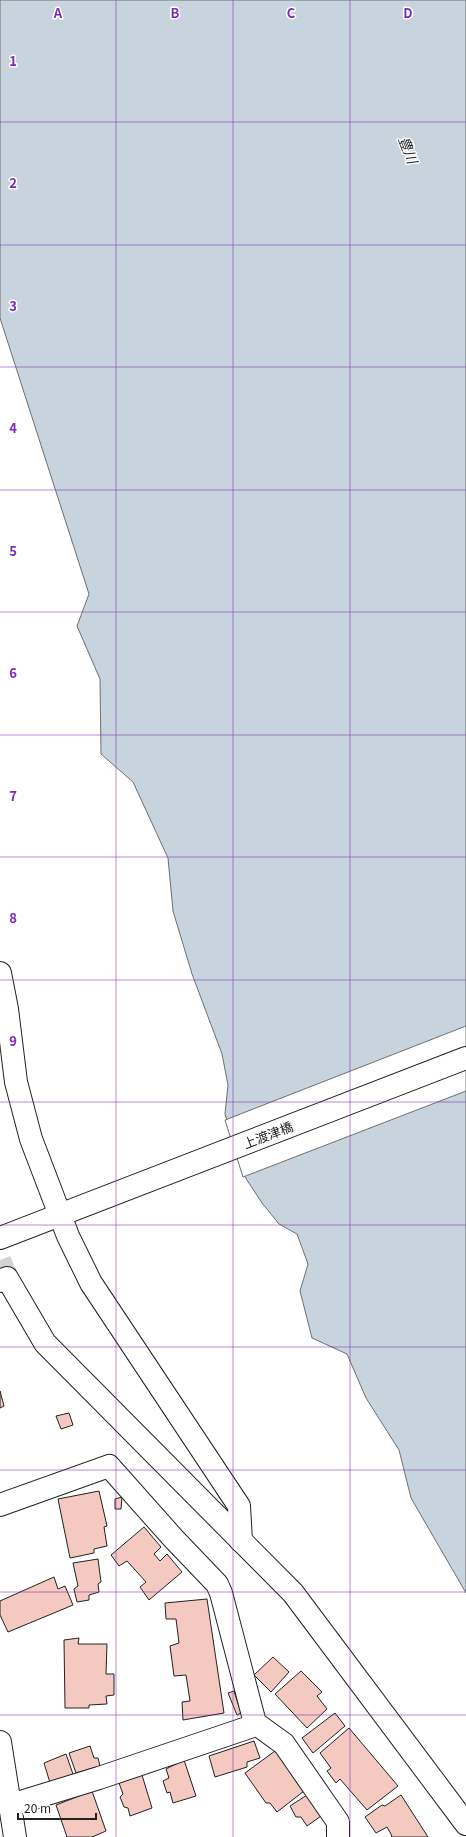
<svg xmlns="http://www.w3.org/2000/svg" width="466" height="1837" font-family="Georgia,'Noto Sans JP',serif">
<rect width="100%" height="100%" fill="#fff"/>
<polygon fill="#c7d3dd" stroke="#6f6f6f" points="0,0 466,0 466,1593 411,1498 399,1450 366,1398 347,1354 312,1338 300,1291 308,1264 297,1234 279,1224 262,1203 245,1177 225,1114 228,1085 222,1054 192,974 173,911 168,858 133,782 101,754 100,679 77,626 89,594 0,318"/>
<polygon fill="#fff" stroke="#6f6f6f" points="466,1026 466,1091 243,1177 225,1120"/>
<g fill="#f3c9c0" stroke="#222">
<polygon points="0,1391 4,1406 0,1408"/>
<polygon points="69,1413 73,1425 61,1429 56,1416"/>
<polygon points="99,1491 107,1526 104,1527 107,1546 94,1549 94,1553 70,1558 58,1499"/>
<polygon points="122,1497 121,1509 115,1509 115,1499"/>
<polygon points="144,1527 161,1547 154,1554 160,1561 167,1554 182,1572 149,1600 140,1587 146,1582 127,1561 119,1566 111,1555"/>
<polygon points="98,1559 101,1582 98,1584 99,1592 89,1595 89,1600 77,1602 74,1589 78,1586 73,1563"/>
<polygon points="54,1577 58,1589 65,1586 73,1605 8,1632 0,1615 0,1601"/>
<polygon points="207,1599 224,1713 183,1720 182,1702 190,1701 186,1675 174,1676 170,1646 179,1643 176,1619 166,1619 165,1603"/>
<polygon points="79,1638 78,1644 107,1644 106,1674 114,1674 114,1695 106,1696 107,1704 89,1705 89,1708 65,1708 64,1640"/>
<polygon points="273,1657 289,1672 271,1692 254,1675"/>
<polygon points="301,1671 322,1692 317,1696 327,1709 307,1728 275,1694"/>
<polygon points="234,1691 241,1713 237,1715 228,1693"/>
<polygon points="335,1713 345,1726 313,1753 302,1738"/>
<polygon points="349,1728 398,1786 367,1810 340,1779 336,1783 327,1771 331,1768 320,1753"/>
<polygon points="254,1741 260,1758 247,1762 247,1767 215,1777 209,1756"/>
<polygon points="90,1746 94,1758 98,1758 100,1766 76,1773 69,1753"/>
<polygon points="275,1751 304,1791 277,1812 270,1803 266,1803 245,1773"/>
<polygon points="66,1754 74,1777 51,1786 44,1763"/>
<polygon points="184,1760 196,1796 173,1803 170,1792 167,1793 163,1781 169,1778 166,1769"/>
<polygon points="142,1775 152,1808 130,1816 128,1808 124,1807 120,1797 123,1794 119,1783"/>
<polygon points="92,1791 106,1831 92,1837 67,1837 56,1805"/>
<polygon points="307,1795 321,1816 307,1826 301,1817 296,1817 290,1806"/>
<polygon points="401,1795 428,1837 391,1837 392,1836 387,1827 376,1833 365,1817 382,1805 385,1806"/>
</g>
<g fill="none" stroke-linecap="round" stroke-linejoin="round">
<polyline stroke="#d3d3d3" stroke-width="22" stroke-dasharray="22 11" stroke-linecap="butt" points="0,1260 7,1278"/>
<defs>
<g id="minor">
<polyline points="0,973 7,1009 16,1082 31,1139 68,1236 91,1283 239,1506 241,1541"/>
<polyline points="0,1281 7,1278 45,1343 293,1593 466,1824"/>
<polyline points="0,1505 109,1466 173,1538 217,1584 221,1593 255,1723 284,1744 338,1822 338,1837"/>
<polyline points="0,1742 15,1837"/>
<polyline points="11,1805 99,1778 250,1727 255,1723"/>
</g>
<polyline id="secondary" points="0,1238 466,1058"/>
</defs>
<use href="#minor" stroke="#222" stroke-width="24"/>
<use href="#secondary" stroke="#222" stroke-width="24"/>
<use href="#minor" stroke="#fff" stroke-width="22"/>
<use href="#secondary" stroke="#fff" stroke-width="22"/>
</g>
<path fill="none" stroke="#7b2cbf" stroke-width="1" stroke-opacity="0.55" d="M116,0V1837M233,0V1837M350,0V1837M0,122H466M0,245H466M0,367H466M0,490H466M0,612H466M0,735H466M0,857H466M0,980H466M0,1102H466M0,1225H466M0,1347H466M0,1470H466M0,1592H466M0,1715H466"/>
<g text-anchor="middle" stroke-width="3" stroke-linejoin="round" paint-order="stroke">
<g font-size="13" fill="#222" stroke="#fff">
<text transform="translate(268 1135) rotate(-21)" y="5">上渡津橋</text>
</g>
<g font-size="14" font-style="italic" fill="#222" stroke="#fff">
<text transform="translate(408 150) rotate(69)" y="5">豊川</text>
</g>
</g>
<g font-size="13" text-anchor="middle" font-weight="bold" fill="#7b2cbf" stroke="#fff" stroke-width="3" stroke-linejoin="round" paint-order="stroke">
<text x="58" y="18">A</text>
<text x="175" y="18">B</text>
<text x="291" y="18">C</text>
<text x="408" y="18">D</text>
<text x="13" y="66">1</text>
<text x="13" y="188">2</text>
<text x="13" y="311">3</text>
<text x="13" y="433">4</text>
<text x="13" y="556">5</text>
<text x="13" y="678">6</text>
<text x="13" y="801">7</text>
<text x="13" y="923">8</text>
<text x="13" y="1046">9</text>
</g>
<path d="M18 1813v6h78v-6" fill="none" stroke="#222222" stroke-width="2"/>
<text x="24" y="1813" font-size="12" fill="#222222" stroke="#ffffff" stroke-width="3" paint-order="stroke">20 m</text>
</svg>
